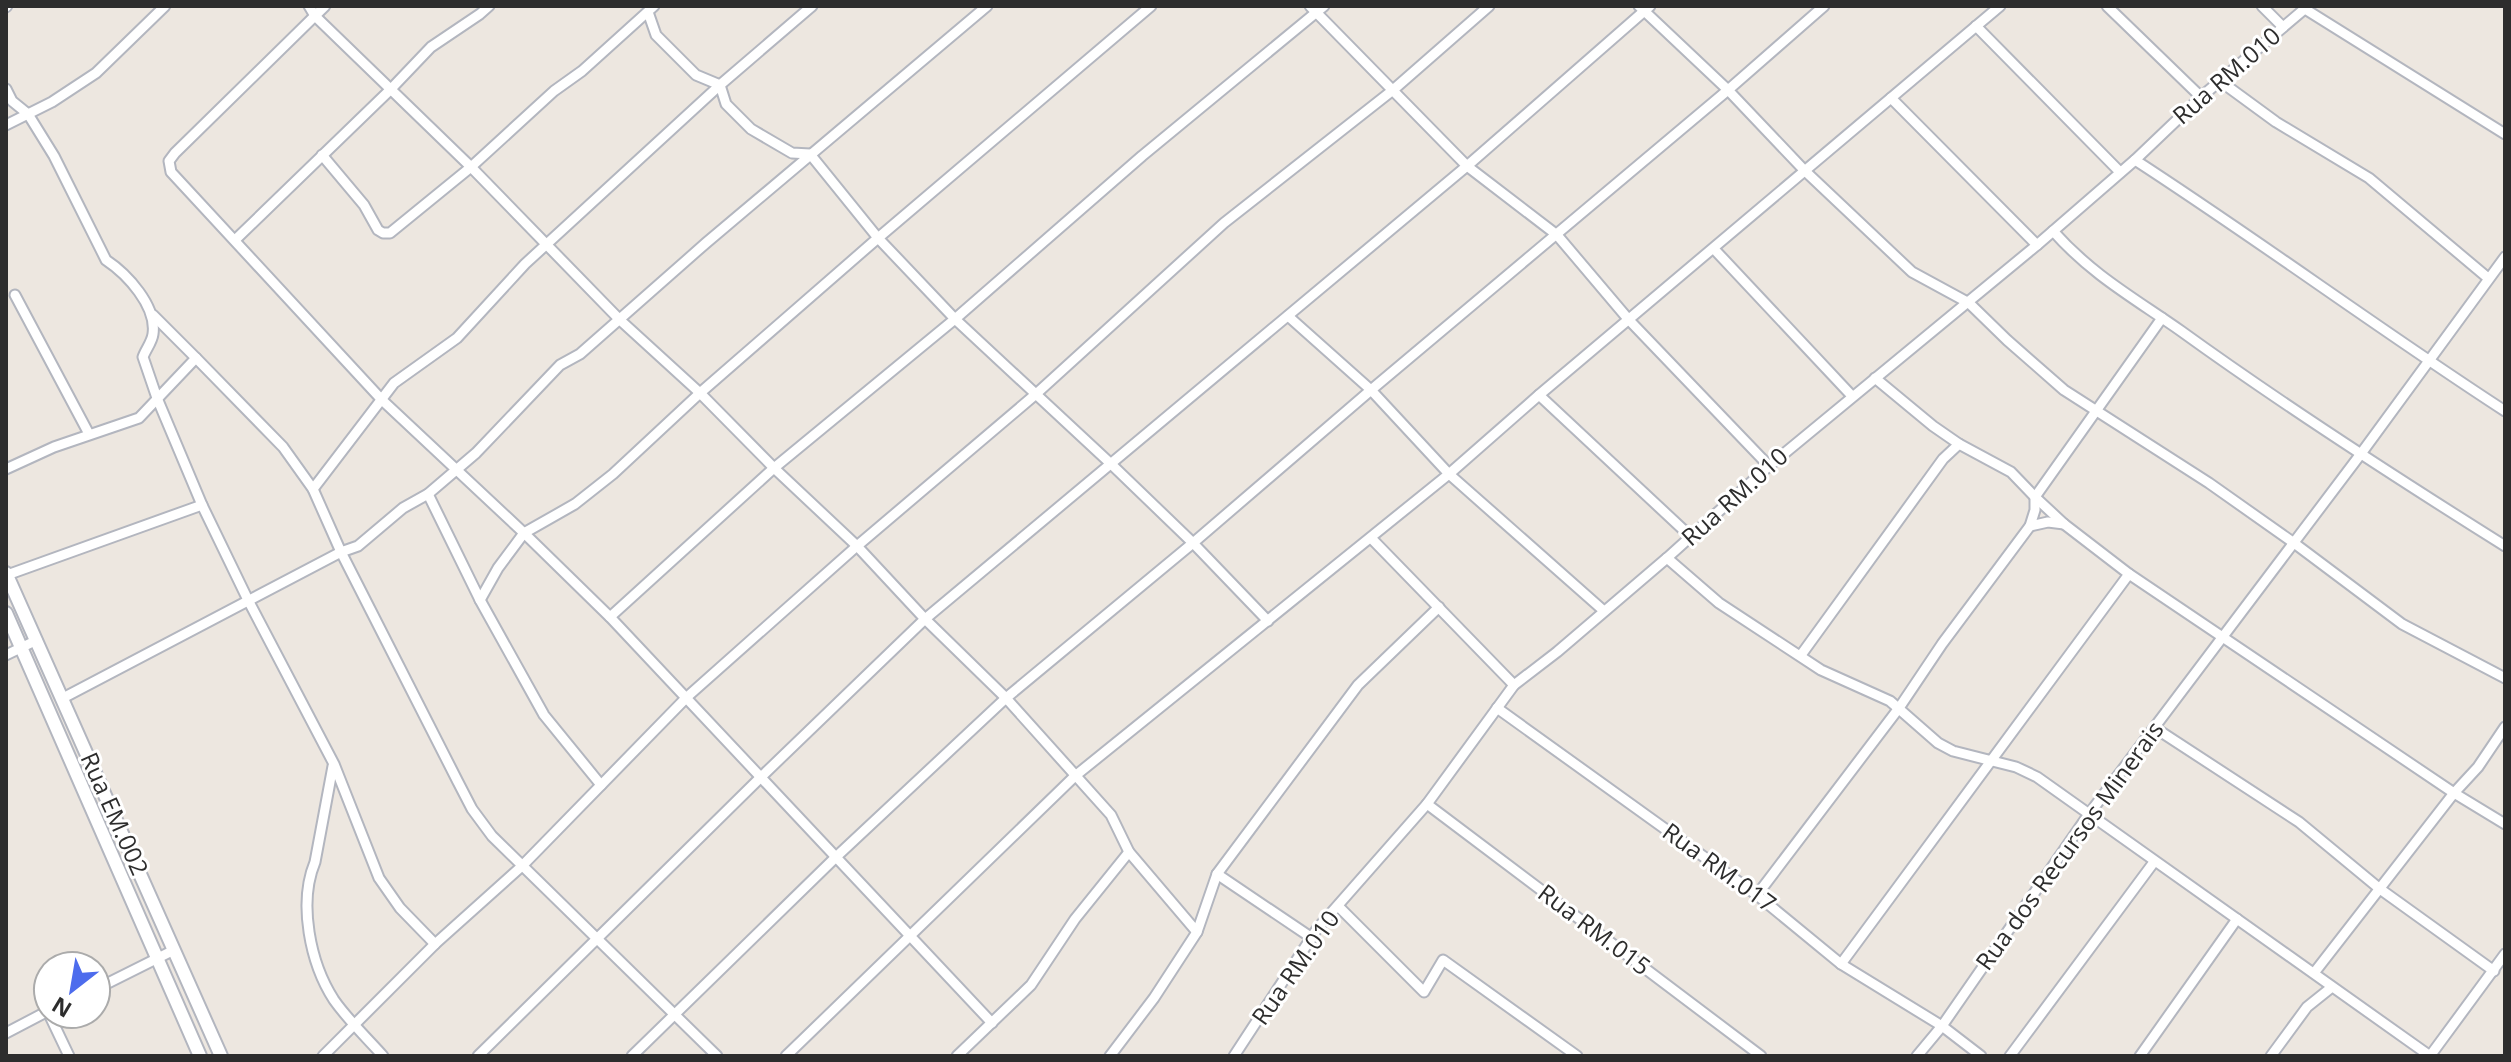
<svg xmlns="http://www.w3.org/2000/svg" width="2511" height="1062" font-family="'Open Sans',sans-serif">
<rect width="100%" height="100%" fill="#ede7e0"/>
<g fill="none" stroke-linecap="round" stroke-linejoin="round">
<defs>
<g id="minor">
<polyline points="309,6 315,16 471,167 620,320 700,393 774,468 857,546 925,619 1006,698 1111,815 1129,852 1197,932"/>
<polyline points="325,6 175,153 169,161 171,172 382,400 524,533 610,617 992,1023"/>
<polyline points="1310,6 1467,166 1557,235 1629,320 1769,466"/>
<polyline points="1639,6 1728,90 1804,170 1912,272 1969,303 2007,340 2064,390 2209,483 2294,543 2402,624 2505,678"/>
<polyline points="2107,6 2201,97"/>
<polyline points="2262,6 2283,27"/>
<polyline points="6,7 7,6"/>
<polyline points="2305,9 2505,134"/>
<polyline points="648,12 656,35 696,75 720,85 726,104 751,129 792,153 810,154 878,238 955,319 1110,463 1193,543 1268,621"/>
<polyline points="1976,26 2120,172"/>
<polyline points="2220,81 2276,122 2369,178 2488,278"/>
<path d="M6,89L12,101L28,114L54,156L106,260C127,274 157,306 153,334C152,342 146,349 143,357L157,398L202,505L248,600L334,764L379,878L400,908L435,944"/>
<polyline points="1891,98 2037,245"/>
<polyline points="6,125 52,102 96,73 165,6"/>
<polyline points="322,155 364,205 378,230 383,233 390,233 471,167 554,91 582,71 654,6"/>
<path d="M2135,160C2260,241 2380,330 2505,411"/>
<path d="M2053,231C2092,275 2134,298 2181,331C2286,407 2395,477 2505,546"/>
<polyline points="235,240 390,90 431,47 480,14 489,6"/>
<polyline points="1714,249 1852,396"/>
<polyline points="15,295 89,434"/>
<polyline points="1288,316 1371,390 1449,474 1604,611"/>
<polyline points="196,358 283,447 313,489 341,552 458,782 472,809 492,836 717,1056"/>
<polyline points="1875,378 1933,426 1959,444 2011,472 2035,497 2064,524 2129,574 2454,793 2505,824"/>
<polyline points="1539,395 1690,536"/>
<polyline points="6,469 54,447 139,418 196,358 153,315"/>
<polyline points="313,489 394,383 457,338 525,264 720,85 812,6"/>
<polyline points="428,494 480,600 544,715 601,785"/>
<polyline points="2030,526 2048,522 2064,524"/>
<polyline points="1371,538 1514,685"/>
<polyline points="1667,558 1719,603 1821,670 1890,701 1938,743 1953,751 2016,767 2037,777 2430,1056 2505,954"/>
<polyline points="7,575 202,505"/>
<polyline points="480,600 498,568 524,533 575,504 613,474 700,393 878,238 1151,6"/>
<polyline points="610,617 774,468 955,319 1142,156 1324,6"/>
<polyline points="6,655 37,640"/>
<polyline points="1801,655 1943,459 1959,444"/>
<polyline points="63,698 341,552 358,546 403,508 428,494 476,453 560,365 580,354 706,243 987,6"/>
<polyline points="1497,708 1757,895 1841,964 1942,1026 1981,1056"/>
<polyline points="2155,728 2299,822 2380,889 2494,971"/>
<path d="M333,766L315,862C298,903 310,963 334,1000C348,1020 367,1038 383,1056"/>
<polyline points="1427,804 1761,1056"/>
<polyline points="1217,874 1312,938"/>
<polyline points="1757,895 1899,708 1942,644 2030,526 2035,510 2035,497 2162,318"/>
<polyline points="1339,907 1424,992 1443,960 1577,1056"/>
<polyline points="1841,964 2129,574"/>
<polyline points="2314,973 2454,793 2478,767 2505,727"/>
<polyline points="96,989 174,950"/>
<polyline points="49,1014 69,1056"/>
<polyline points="6,1033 48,1011"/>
<polyline points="323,1056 435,944 522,866 687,697 857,546 1036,394 1224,223 1393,90 1489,6"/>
<polyline points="478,1056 760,778 925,619 1467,166 1650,6"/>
<polyline points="632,1056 836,857 1006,698 1193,543 1371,390 1728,90 1824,6"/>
<polyline points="786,1056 1075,776 1449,474 1539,395 2000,6"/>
<polyline points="957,1056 1031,985 1075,919 1129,852"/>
<polyline points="1110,1056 1154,998 1197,932 1217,874 1358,685 1439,607"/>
<polyline points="1234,1056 1317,929 1427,804 1514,685 1557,652 1667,558 1769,466 2037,245 2135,160 2201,97 2308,6"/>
<polyline points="1917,1056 1942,1026 2089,814 2360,455 2505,257"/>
<polyline points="2010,1056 2154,862"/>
<polyline points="2140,1056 2237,919"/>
<polyline points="2271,1056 2307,1007 2332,987"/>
</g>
<g id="tertiary">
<polyline points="6,573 221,1056"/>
<polyline points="6,613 200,1056"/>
</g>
</defs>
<use href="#minor" stroke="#b3b6bf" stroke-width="13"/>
<use href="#tertiary" stroke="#b3b6bf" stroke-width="16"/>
<use href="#minor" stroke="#fff" stroke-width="9"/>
<use href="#tertiary" stroke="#fff" stroke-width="12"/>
</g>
<g text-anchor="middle" stroke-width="6" stroke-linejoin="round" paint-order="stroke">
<g font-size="24" fill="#2d2d2d" stroke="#fff">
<text transform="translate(2227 76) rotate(-41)" y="8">Rua RM.010</text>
<text transform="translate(1735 497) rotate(-42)" y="8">Rua RM.010</text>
<text transform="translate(114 814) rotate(66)" y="8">Rua EM.002</text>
<text transform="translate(2070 846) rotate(-54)" y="8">Rua dos Recursos Minerais</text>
<text transform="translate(1719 868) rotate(36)" y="8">Rua RM.017</text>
<text transform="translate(1594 930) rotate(37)" y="8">Rua RM.015</text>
<text transform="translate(1296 968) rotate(-55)" y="8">Rua RM.010</text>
</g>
</g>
<rect width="2511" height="1062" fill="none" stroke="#2d2d2d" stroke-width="16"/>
<g transform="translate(72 990) rotate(211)"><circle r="38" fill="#ffffff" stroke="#ababab" stroke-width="2"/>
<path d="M0-6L14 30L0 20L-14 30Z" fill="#4d6ced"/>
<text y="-12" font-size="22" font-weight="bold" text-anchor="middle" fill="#2d2d2d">N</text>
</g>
</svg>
